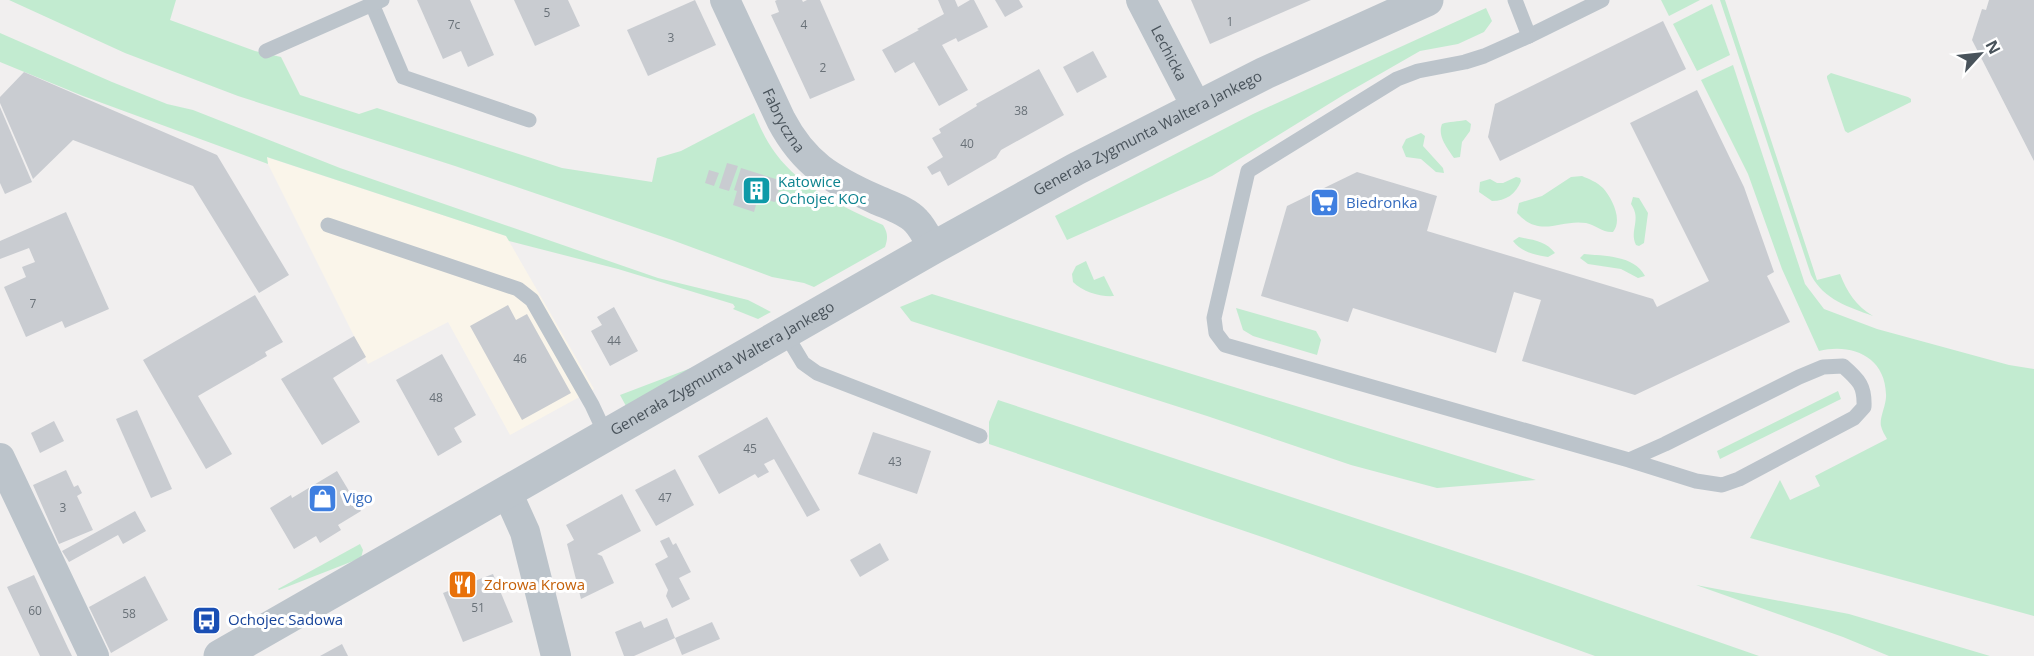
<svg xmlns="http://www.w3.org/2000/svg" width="2034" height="656" font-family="'Open Sans',sans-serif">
<rect width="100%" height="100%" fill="#f1efef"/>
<polygon fill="#faf5ea" points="266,157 506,236 594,389 510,435 448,322 368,364 268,164"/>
<g fill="#c2ebd0">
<path d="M9,0H176L170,20L255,51L281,57L300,95L359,114L377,108L562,168L652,182L657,158L681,151L754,113C760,127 766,141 776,154C801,188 845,208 883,225C888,233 888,238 885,247L814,287L804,283L772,277L672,240L455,166L238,96L125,53Z"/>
<polygon points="1661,0 1700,0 1669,16"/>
<path d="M1720,0H1725L1817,280L1840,274C1847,292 1856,306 1873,316C1849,307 1824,300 1811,275Z"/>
<polygon points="1712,4 1730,55 1697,71 1673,24"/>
<polygon points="1486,8 1492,21 1484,32 1458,44 1420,51 1345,94 1212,176 1067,240 1055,216 1253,114"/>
<polygon points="0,33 112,82 167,104 193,110 340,168 658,278 748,300 771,312 758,319 733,309 735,307 733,304 618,269 509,241 506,236 267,157 268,164 83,96 0,62"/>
<path d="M1733,65L1805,284L1824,309L1877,329L2009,365L2034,369V616L1750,538L1780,480L1790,500L1820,486L1815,476L1887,439C1885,435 1882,431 1881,426C1879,418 1887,404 1886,394C1885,356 1851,343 1819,351L1782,269L1748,174L1701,80Z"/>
<polygon points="1831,73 1908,97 1911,99 1911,102 1848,133 1845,131 1827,78 1827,76"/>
<path d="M1466,120L1471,124L1470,131L1462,142L1460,157L1454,158C1448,149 1437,136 1442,124C1449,121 1458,122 1466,120Z"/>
<polygon points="1421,133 1425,136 1423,146 1443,168 1444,173 1436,172 1421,159 1406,157 1402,147 1406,139"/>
<path d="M1582,176C1589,179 1597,182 1603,188C1612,198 1623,220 1613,232C1603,233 1596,225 1586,223C1559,219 1541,239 1517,213L1519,203L1542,196L1571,177Z"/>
<path d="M1516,177L1520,178L1521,181C1516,194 1506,201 1492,201L1479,192L1480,182L1490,179L1497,183H1503Z"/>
<path d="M1633,197L1639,198L1648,213L1644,243L1639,246L1636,245C1629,230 1642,220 1631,204Z"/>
<path d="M1519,237C1533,240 1546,241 1555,253L1548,257C1535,255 1521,252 1513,241Z"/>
<path d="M1584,254C1604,256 1634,255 1645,276L1638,278L1621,269L1588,264L1580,258Z"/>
<path d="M1086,261L1094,280L1104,276L1114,296C1100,297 1083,292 1073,282L1072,274L1076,266Z"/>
<polygon points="932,294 1536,480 1437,488 1351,465 1207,416 911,321 900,307"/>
<polygon points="1236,308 1316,331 1321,340 1317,355 1253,336 1243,330"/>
<polygon points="699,365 626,406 620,395"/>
<polygon points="1838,391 1841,399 1720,459 1717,451"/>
<polygon points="998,400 1518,572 1759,656 1595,656 1268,539 989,444 989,422"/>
<polygon points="360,544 363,550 361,558 279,590 278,589"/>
<polygon points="1696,585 1849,614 1990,656 1889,656 1843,637"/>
</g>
<g fill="#c9ccd1">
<polygon points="417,0 470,0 494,55 468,67 461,51 443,59"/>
<polygon points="514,0 568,0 580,26 535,46"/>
<polygon points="695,0 716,45 648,76 627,30"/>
<polygon points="777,0 802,0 803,2 807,0 820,0 855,80 810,99 771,15 779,12 775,1"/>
<polygon points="938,0 955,0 958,7 970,0 974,0 988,27 958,42 956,38 942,45 968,90 939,106 914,62 895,73 882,50 919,30 917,29 944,14"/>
<polygon points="995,0 1019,0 1023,7 1005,17"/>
<polygon points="1191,0 1311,0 1210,44"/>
<polygon points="1989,0 2034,0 2034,161 1972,40 1982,9 1986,10"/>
<polygon points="1663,21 1686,69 1500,161 1488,137 1495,104"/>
<polygon points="1093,51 1107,77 1077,93 1063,67"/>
<polygon points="1039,69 1064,115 1001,150 996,158 948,186 940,171 932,175 927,167 943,157 932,138 941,133 939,129 977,106 976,104"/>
<polygon points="24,72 217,155 289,275 259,293 193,186 73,140 33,179 0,103 0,97"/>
<polygon points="1697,90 1744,187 1774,272 1767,276 1790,322 1635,395 1522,361 1541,300 1514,292 1496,353 1353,308 1348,322 1261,296 1287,206 1357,172 1437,196 1427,231 1653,299 1657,307 1709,281 1630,123"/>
<polygon points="0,107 32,182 5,194 0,183"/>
<polygon points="727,163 738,166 729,191 719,188"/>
<polygon points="741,168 782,181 775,202 758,198 754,212 733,205 737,191 734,190"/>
<polygon points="709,170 719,173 714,186 705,183"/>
<polygon points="66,212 109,309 65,328 62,321 26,337 4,287 26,277 22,267 35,262 29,248 0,259 0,241"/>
<polygon points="255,295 283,342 265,352 267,356 198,396 232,454 206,469 143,360"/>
<polygon points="508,305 516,320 527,314 571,393 522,420 470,326"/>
<polygon points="614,307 638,351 610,366 591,331 602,325 597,317"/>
<polygon points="354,336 366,357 333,378 360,422 322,445 281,379"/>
<polygon points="442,354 476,415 454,428 462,442 438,456 396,380"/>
<polygon points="137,410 172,489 151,498 116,419"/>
<polygon points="767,417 820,510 807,517 774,459 764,464 769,472 758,478 755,474 719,494 698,456"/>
<polygon points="54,421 64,441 40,453 31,433"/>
<polygon points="873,432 931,451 917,494 858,474"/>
<polygon points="675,469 694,505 656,526 635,490"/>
<polygon points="66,470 74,487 78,485 82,493 77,496 93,530 59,544 33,485"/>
<polygon points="337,471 361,511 338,525 341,530 320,543 316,536 294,549 270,508 291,495 292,498"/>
<polygon points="622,494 641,531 597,554 602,556 614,583 581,599 567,544 574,540 566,525"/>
<polygon points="135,511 146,531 123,544 118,535 69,562 62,551"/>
<polygon points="669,537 673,545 676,543 691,572 679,578 690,599 672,608 666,596 668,590 655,564 668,557 660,541"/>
<polygon points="880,543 889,560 860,577 850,560"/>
<polygon points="493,574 513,622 463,642 443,593"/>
<polygon points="34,575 68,648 72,656 40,656 7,587"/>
<polygon points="145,576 168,620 111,653 89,607"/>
<polygon points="667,618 675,638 634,656 624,656 615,632 641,621 644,628"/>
<polygon points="712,622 720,639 682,655 675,638"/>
<polygon points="342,644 348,656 320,656"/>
</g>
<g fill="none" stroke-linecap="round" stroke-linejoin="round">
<g stroke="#bcc4cb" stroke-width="15">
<polyline points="1515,0 1529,36 1602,0"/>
<polyline points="372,4 403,77 529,120"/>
<path d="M1529,36L1484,56L1465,62L1418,71L1397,79L1248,171L1214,318L1216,333L1225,345L1629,460L1696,481L1722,485L1739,479L1854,418L1864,407C1865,386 1859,380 1843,366L1823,367L1799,377L1665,444L1629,460"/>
<polyline points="266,51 382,0"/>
<polyline points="328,225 518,289 532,300 592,405 606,435"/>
<polyline points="785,333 803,363 817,373 980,436"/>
</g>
<g stroke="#bcc4cb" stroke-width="30">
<path id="s1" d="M725,0L781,120C804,164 831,179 875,199C888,205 906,210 916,221C923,228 928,239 933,248"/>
<path id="s2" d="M1141,0L1196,106"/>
<polyline points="0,458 94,656"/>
<polyline points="507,492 525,532 556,656"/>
</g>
<path stroke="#bcc4cb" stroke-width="33" id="s3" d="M220,656L933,248L1076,169L1265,73L1427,0"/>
</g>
<defs>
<symbol id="building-square" viewBox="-11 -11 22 22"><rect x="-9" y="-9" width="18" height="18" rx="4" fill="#0f9aa8" stroke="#fff"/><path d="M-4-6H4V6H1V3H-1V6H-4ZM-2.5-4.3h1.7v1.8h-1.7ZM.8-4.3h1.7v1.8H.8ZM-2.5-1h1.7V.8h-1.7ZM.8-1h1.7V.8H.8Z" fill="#fff"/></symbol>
<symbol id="supermarket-square" viewBox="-11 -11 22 22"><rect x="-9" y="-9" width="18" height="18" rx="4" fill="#3f7fe0" stroke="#fff"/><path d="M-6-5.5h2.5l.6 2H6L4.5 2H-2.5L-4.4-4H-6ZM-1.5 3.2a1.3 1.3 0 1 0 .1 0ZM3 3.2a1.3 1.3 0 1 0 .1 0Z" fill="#fff"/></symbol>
<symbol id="shop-square" viewBox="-11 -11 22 22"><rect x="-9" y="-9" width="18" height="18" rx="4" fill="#3f7fe0" stroke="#fff"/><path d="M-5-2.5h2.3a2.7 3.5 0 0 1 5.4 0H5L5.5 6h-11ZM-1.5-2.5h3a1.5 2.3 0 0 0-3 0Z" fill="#fff"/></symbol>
<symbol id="restaurant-square" viewBox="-11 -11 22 22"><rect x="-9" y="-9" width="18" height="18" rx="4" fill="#e8710a" stroke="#fff"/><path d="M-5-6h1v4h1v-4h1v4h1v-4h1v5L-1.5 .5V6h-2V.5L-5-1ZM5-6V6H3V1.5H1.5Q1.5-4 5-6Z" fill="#fff"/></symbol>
<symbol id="bus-square" viewBox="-11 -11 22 22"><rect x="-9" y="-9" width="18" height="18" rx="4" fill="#1a4fb4" stroke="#fff"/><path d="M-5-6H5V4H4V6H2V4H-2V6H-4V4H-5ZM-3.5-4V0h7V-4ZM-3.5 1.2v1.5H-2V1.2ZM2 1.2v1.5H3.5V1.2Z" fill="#fff"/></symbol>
</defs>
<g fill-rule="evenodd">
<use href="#building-square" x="740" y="174" width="33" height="33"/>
<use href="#supermarket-square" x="1308" y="186" width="33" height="33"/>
<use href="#shop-square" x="306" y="482" width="33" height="33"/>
<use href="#restaurant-square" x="446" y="568" width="33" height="33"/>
<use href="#bus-square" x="190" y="604" width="33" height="33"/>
</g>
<g text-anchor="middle" stroke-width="6" stroke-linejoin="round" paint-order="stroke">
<g font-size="12" fill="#697178">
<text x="547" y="17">5</text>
<text x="1230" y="26">1</text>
<text x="454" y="29">7c</text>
<text x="804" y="29">4</text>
<text x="671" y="42">3</text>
<text x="823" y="72">2</text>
<text x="1021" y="115">38</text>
<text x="967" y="148">40</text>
<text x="33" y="308">7</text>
<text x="614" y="345">44</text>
<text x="520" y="363">46</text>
<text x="436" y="402">48</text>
<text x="750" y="453">45</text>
<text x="895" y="466">43</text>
<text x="665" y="502">47</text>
<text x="63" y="512">3</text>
<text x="478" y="612">51</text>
<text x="35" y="615">60</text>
<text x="129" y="618">58</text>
</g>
<g font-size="15" fill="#49535b" stroke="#fff">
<text dy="5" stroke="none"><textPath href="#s2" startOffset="60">Lechicka</textPath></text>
<text dy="5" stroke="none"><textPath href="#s1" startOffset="134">Fabryczna</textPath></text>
<text dy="5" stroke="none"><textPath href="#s3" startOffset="1065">Generała Zygmunta Waltera Jankego</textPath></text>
<text dy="5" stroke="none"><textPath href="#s3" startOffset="579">Generała Zygmunta Waltera Jankego</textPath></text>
</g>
<g font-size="15" fill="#0d838f" stroke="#fff" text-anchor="start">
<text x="778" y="187">Katowice<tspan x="778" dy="17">Ochojec KOc</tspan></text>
</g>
<g font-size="15" fill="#366cbe" stroke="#fff" text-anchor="start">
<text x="1346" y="208">Biedronka</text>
<text x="343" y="503">Vigo</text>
</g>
<g font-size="15" fill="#c56008" stroke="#fff" text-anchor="start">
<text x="484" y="590">Zdrowa Krowa</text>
</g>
<g font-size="15" fill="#164399" stroke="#fff" text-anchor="start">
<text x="228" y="625">Ochojec Sadowa</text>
</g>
</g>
<g transform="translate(1980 54) rotate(63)" stroke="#ffffff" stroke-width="4.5" paint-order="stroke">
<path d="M0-4.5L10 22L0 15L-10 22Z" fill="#49535b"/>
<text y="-9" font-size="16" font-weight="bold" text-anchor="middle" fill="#49535b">N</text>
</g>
</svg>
